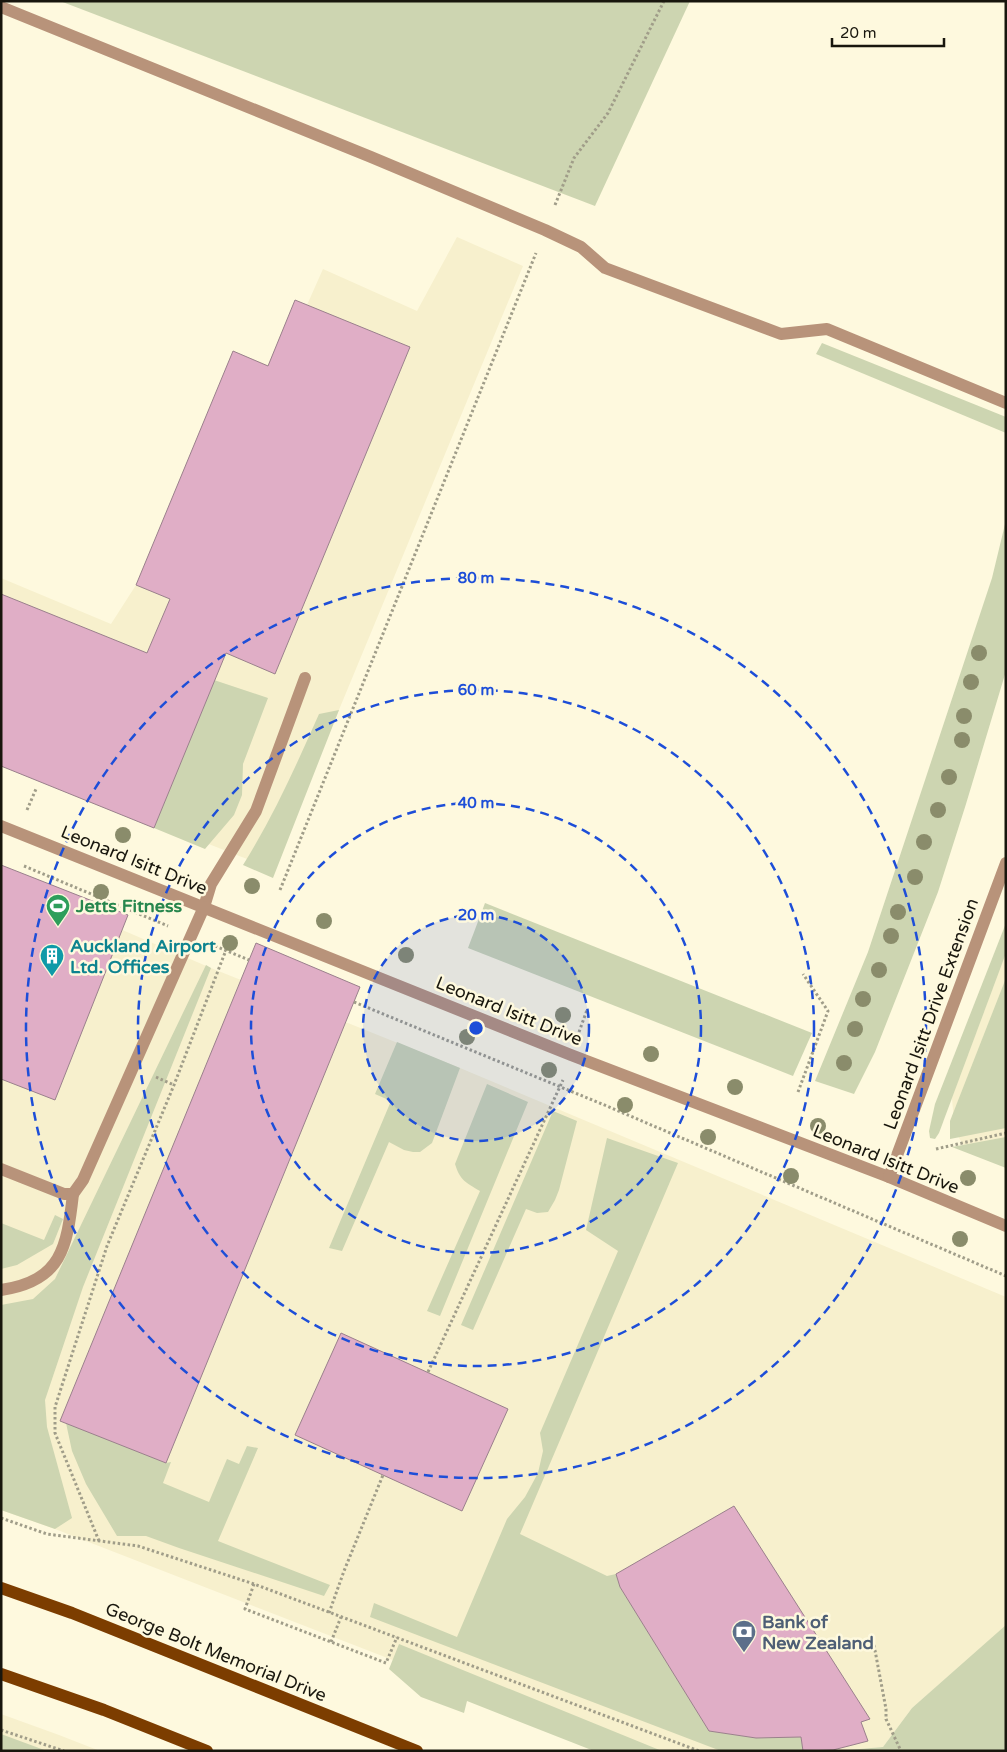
<svg xmlns="http://www.w3.org/2000/svg" width="1007" height="1752" font-family="'Varela Round',sans-serif">
<rect width="100%" height="100%" fill="#fef9de"/>
<g fill="#f7f0cd">
<polygon points="457,237 523,266 273,869 1,763 1,578 111,624 136,585 233,351 268,365 295,300 307,305 323,269 417,311"/>
<polygon points="1,878 211,968 460,1068 1006,1297 1005,1627 912,1708 883,1747 836,1751 627,1751 55,1529 1,1510"/>
<polygon points="1006,945 1006,1163 965,1148 955,1131 951,1088"/>
<polygon points="1,1714 59,1735 100,1751 1,1751"/>
</g>
<g fill="#cdd5b1">
<polygon points="60,1 690,1 595,206"/>
<polygon points="822,343 1006,417 1006,433 816,354"/>
<polygon points="1006,520 1006,671 966,804 938,892 875,1052 854,1094 815,1081 868,952 992,578"/>
<polygon points="214,680 268,698 243,764 242,795 234,815 205,849 154,828"/>
<path d="M339,710L273,878L243,865C273,817 296,766 319,714Z"/>
<polygon points="485,903 812,1033 793,1076 468,948"/>
<polygon points="1006,923 1006,953 939,1133 935,1139 930,1138 929,1131 935,1104"/>
<polygon points="206,965 211,968 83,1287 45,1400 47,1427 72,1518 55,1529 1,1510 1,1305 33,1299 55,1279"/>
<polygon points="1006,978 1006,1128 950,1139 950,1121"/>
<polygon points="397,1042 460,1068 432,1143 420,1152 413,1152 404,1150 389,1142 342,1251 329,1248 391,1101 375,1094"/>
<path d="M487,1084L528,1102L440,1316L427,1311L480,1191C465,1182 460,1180 455,1164Z"/>
<polygon points="553,1111 577,1121 559,1190 555,1200 548,1212 537,1213 526,1209 473,1330 461,1325"/>
<polygon points="1006,1137 1006,1168 952,1147"/>
<polygon points="607,1138 678,1163 520,1534 607,1576 616,1574 620,1587 709,1731 756,1738 801,1736 803,1751 721,1751 370,1617 374,1603 457,1637 507,1519 525,1497 538,1473 543,1451 540,1433 618,1251 586,1230"/>
<polygon points="55,1215 63,1219 53,1244 17,1265 1,1269 1,1223 44,1240"/>
<polygon points="66,1423 166,1463 171,1462 163,1483 209,1502 227,1459 239,1464 247,1446 258,1448 218,1541 330,1585 324,1596 179,1548 146,1536 117,1536 86,1484 72,1451"/>
<polygon points="1006,1625 1006,1751 836,1751 883,1747 912,1708"/>
<polygon points="399,1644 662,1751 594,1751 467,1701 464,1713 421,1697 389,1669"/>
<polygon points="1,1734 47,1751 1,1751"/>
</g>
<g fill="#e0aec6" stroke="#9a808c">
<polygon points="295,300 410,347 275,674 226,653 154,828 1,766 1,594 147,653 170,599 136,585 233,351 268,366"/>
<polygon points="1,865 128,915 55,1100 1,1079"/>
<polygon points="256,943 360,987 166,1463 60,1421"/>
<polygon points="341,1333 508,1409 462,1511 295,1435"/>
<polygon points="734,1506 870,1719 861,1722 868,1741 833,1750 803,1751 801,1737 756,1738 709,1731 620,1587 616,1574"/>
</g>
<g fill="none" stroke-linecap="round" stroke-linejoin="round">
<g stroke="#a09d89" stroke-width="3" stroke-dasharray="2.5 2.5" stroke-linecap="butt">
<polyline points="555,205 574,158 608,113 664,1"/>
<polyline points="27,810 36,789"/>
<polyline points="24,866 168,926"/>
<polyline points="280,890 536,253"/>
<polyline points="215,946 249,960"/>
<polyline points="354,1002 602,1104 1006,1276"/>
<polyline points="579,1032 587,1010"/>
<polyline points="156,1077 174,1085"/>
<polyline points="798,1092 828,1011 803,974"/>
<polyline points="936,1149 1006,1133"/>
<polyline points="428,1372 563,1080"/>
<polyline points="1,1518 47,1534 138,1546 254,1584 699,1751"/>
<polyline points="99,1541 55,1433 55,1407 107,1246 174,1085 226,950"/>
<polyline points="254,1584 245,1609 386,1663 397,1637"/>
<polyline points="329,1613 344,1571 383,1475"/>
<polyline points="331,1642 341,1617"/>
<polyline points="874,1645 886,1709 886,1719 901,1751"/>
<polyline points="1,1730 64,1751"/>
</g>
<g stroke="#b8937a" stroke-width="12">
<polyline points="1,7 371,157 545,230 581,247 605,268 781,334 827,329 1006,403"/>
<polyline points="1,1169 64,1194 73,1194 83,1180 204,907"/>
<path d="M1,1290C62,1281 67,1247 73,1194"/>
</g>
<polyline stroke="#b8937a" stroke-width="12" points="204,907 211,884 256,811 305,678"/>
<g stroke="#b8937a" stroke-width="12">
<polyline points="1,826 571,1055 889,1177 1006,1226"/>
<polyline points="889,1177 1006,863"/>
</g>
<g stroke="#7c3d00" stroke-width="12">
<polyline points="1,1588 72,1613 417,1751"/>
<polyline points="1,1674 104,1710 207,1751"/>
</g>
</g>
<g fill="#8a8c6b">
<circle cx="979" cy="653" r="8"/>
<circle cx="971" cy="682" r="8"/>
<circle cx="964" cy="716" r="8"/>
<circle cx="962" cy="740" r="8"/>
<circle cx="949" cy="777" r="8"/>
<circle cx="938" cy="810" r="8"/>
<circle cx="123" cy="835" r="8"/>
<circle cx="924" cy="842" r="8"/>
<circle cx="915" cy="877" r="8"/>
<circle cx="252" cy="886" r="8"/>
<circle cx="101" cy="892" r="8"/>
<circle cx="898" cy="912" r="8"/>
<circle cx="324" cy="921" r="8"/>
<circle cx="891" cy="936" r="8"/>
<circle cx="230" cy="943" r="8"/>
<circle cx="406" cy="955" r="8"/>
<circle cx="879" cy="970" r="8"/>
<circle cx="863" cy="999" r="8"/>
<circle cx="563" cy="1015" r="8"/>
<circle cx="855" cy="1029" r="8"/>
<circle cx="467" cy="1037" r="8"/>
<circle cx="651" cy="1054" r="8"/>
<circle cx="844" cy="1063" r="8"/>
<circle cx="549" cy="1070" r="8"/>
<circle cx="735" cy="1087" r="8"/>
<circle cx="625" cy="1105" r="8"/>
<circle cx="818" cy="1126" r="8"/>
<circle cx="708" cy="1137" r="8"/>
<circle cx="791" cy="1176" r="8"/>
<circle cx="968" cy="1178" r="8"/>
<circle cx="960" cy="1239" r="8"/>
</g>
<circle cx="476" cy="1028" r="113" fill="#1d4ed8" fill-opacity=".12"/>
<g fill="none" stroke="#1d4ed8" stroke-width="2.5" stroke-dasharray="9 6">
<circle cx="476" cy="1028" r="113"/>
<circle cx="476" cy="1028" r="225"/>
<circle cx="476" cy="1028" r="338"/>
<circle cx="476" cy="1028" r="450"/>
</g>
<defs>
<symbol id="stadium-pin" viewBox="-11 -11 22 30"><path d="M0 17L-7.5 6A9.5 9.5 0 1 1 7.5 6Z" fill="#2e9e5b" stroke="#fef9de"/><path d="M0-5a6.5 5 0 1 0 0 10a6.5 5 0 1 0 0-10ZM-3.5-1.8h7v3.6h-7Z" fill="#fff"/></symbol>
<symbol id="building-pin" viewBox="-11 -11 22 30"><path d="M0 17L-7.5 6A9.5 9.5 0 1 1 7.5 6Z" fill="#0f9aa8" stroke="#fef9de"/><path d="M-4-6H4V6H1V3H-1V6H-4ZM-2.5-4.3h1.7v1.8h-1.7ZM.8-4.3h1.7v1.8H.8ZM-2.5-1h1.7V.8h-1.7ZM.8-1h1.7V.8H.8Z" fill="#fff"/></symbol>
<symbol id="bank-pin" viewBox="-11 -11 22 30"><path d="M0 17L-7.5 6A9.5 9.5 0 1 1 7.5 6Z" fill="#5c6f8a" stroke="#fef9de"/><path d="M-6-4H6V4H-6ZM0-2.3a2.3 2.3 0 1 0 0 4.6a2.3 2.3 0 1 0 0-4.6Z" fill="#fff"/></symbol>
</defs>
<g fill-rule="evenodd">
<use href="#stadium-pin" x="44" y="892" width="28" height="38"/>
<use href="#building-pin" x="38" y="942" width="28" height="38"/>
<use href="#bank-pin" x="730" y="1618" width="28" height="38"/>
</g>
<g text-anchor="middle" stroke-width="5" stroke-linejoin="round" paint-order="stroke">
<g font-size="18" fill="#18160d" stroke="#fef9de">
<text transform="translate(134 860) rotate(22)" y="6">Leonard Isitt Drive</text>
<text transform="translate(509 1011) rotate(22)" y="6">Leonard Isitt Drive</text>
<text transform="translate(931 1014) rotate(-70)" y="6">Leonard Isitt Drive Extension</text>
<text transform="translate(886 1159) rotate(22)" y="6">Leonard Isitt Drive</text>
<text transform="translate(216 1652) rotate(22)" y="6">George Bolt Memorial Drive</text>
</g>
<g font-size="18" font-weight="bold" fill="#27864d" stroke="#fef9de" text-anchor="start">
<text x="76" y="912">Jetts Fitness</text>
</g>
<g font-size="18" font-weight="bold" fill="#0d838f" stroke="#fef9de" text-anchor="start">
<text x="70" y="952">Auckland Airport<tspan x="70" dy="21">Ltd. Offices</tspan></text>
</g>
<g font-size="18" font-weight="bold" fill="#4e5e75" stroke="#fef9de" text-anchor="start">
<text x="762" y="1628">Bank of<tspan x="762" dy="21">New Zealand</tspan></text>
</g>
</g>
<circle cx="476" cy="1028" r="8" fill="#1d4ed8" stroke="#fef9de" stroke-width="2.5"/>
<g font-size="15" text-anchor="middle" font-weight="bold" fill="#1d4ed8" stroke="#fef9de" stroke-width="5" stroke-linejoin="round" paint-order="stroke">
<text x="476" y="583">80 m</text>
<text x="476" y="695">60 m</text>
<text x="476" y="808">40 m</text>
<text x="476" y="920">20 m</text>
</g>
<rect width="1007" height="1752" fill="none" stroke="#18160d" stroke-width="5"/>
<path d="M832 38v8h112v-8" fill="none" stroke="#18160d" stroke-width="2.5"/>
<text x="840" y="38" font-size="15" fill="#18160d" stroke="#fef9de" stroke-width="4" paint-order="stroke">20 m</text>
</svg>
